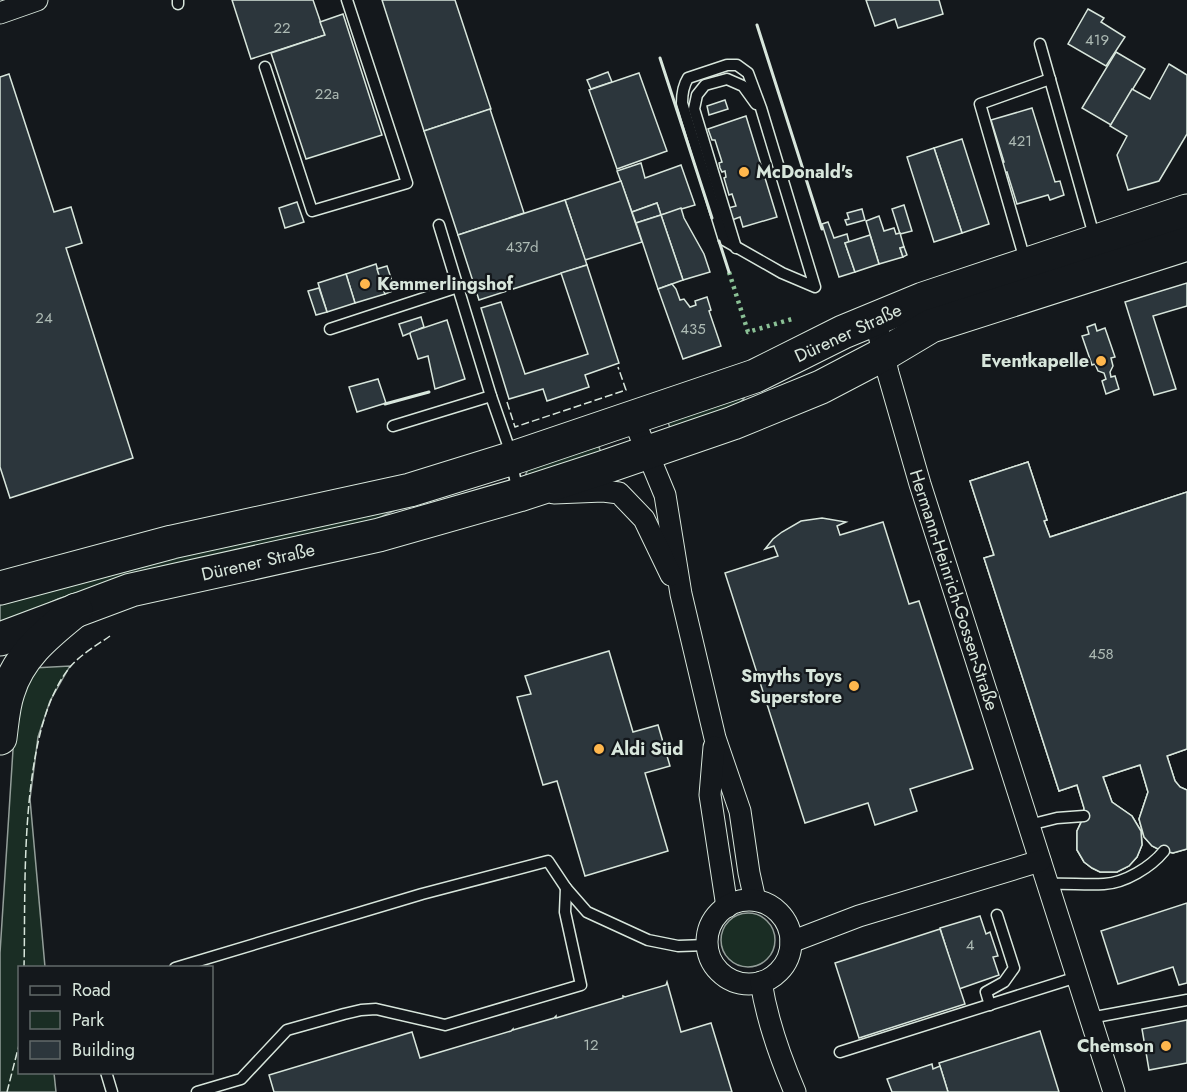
<svg xmlns="http://www.w3.org/2000/svg" width="1187" height="1092" font-family="Jost,sans-serif">
<rect width="100%" height="100%" fill="#14181c"/>
<g fill="#1a2d24" stroke="#939e99" stroke-width="1.5">
<polygon points="738,396 744,399 735,406 671,431 667,419"/>
<polygon points="581,447 599,447 601,453 525,476 531,462"/>
<polygon points="404,506 366,524 116,580 58,599 0,626 0,605 112,571"/>
<polygon points="70,666 50,701 38,737 30,799 45,967 20,968 20,1072 54,1073 56,1092 0,1092 0,953 14,734 22,689 33,668"/>
<circle cx="748" cy="940" r="27"/>
</g>
<g fill="#2c363c" stroke="#d8e6dc" stroke-width="1.5" fill-rule="evenodd">
<polygon points="232,0 313,0 325,35 251,59"/>
<polygon points="382,0 455,0 491,109 424,131"/>
<polygon points="866,0 939,0 943,14 898,28 895,19 875,26"/>
<polygon points="1088,9 1104,18 1101,22 1125,37 1106,66 1068,44"/>
<polygon points="343,14 382,135 306,159 271,53 325,35 320,22"/>
<polygon points="1116,52 1145,69 1111,125 1082,108"/>
<polygon points="1169,64 1187,75 1187,134 1159,181 1128,190 1117,155 1127,136 1110,126 1132,89 1150,99"/>
<polygon points="608,72 612,82 591,89 587,80"/>
<polygon points="639,73 667,151 617,169 589,90"/>
<polygon points="9,74 54,212 71,207 82,243 66,248 133,458 10,498 0,467 0,77"/>
<polygon points="725,100 728,109 709,115 707,106"/>
<polygon points="1032,108 1055,182 1060,181 1064,195 1050,200 1048,195 1017,204 1007,172 1004,173 1000,163 1004,162 991,120"/>
<polygon points="490,109 524,213 458,235 424,131"/>
<polygon points="746,116 777,217 743,227 740,217 732,220 728,208 736,206 732,194 729,195 724,178 726,177 725,171 722,172 720,168 719,163 722,162 715,140 712,140 708,129"/>
<polygon points="962,139 989,224 962,233 934,148"/>
<polygon points="934,148 962,233 934,242 907,157"/>
<polygon points="641,163 645,178 681,165 695,205 661,215 657,203 632,212 617,171"/>
<polygon points="621,181 642,242 585,260 565,200"/>
<polygon points="565,200 587,265 479,300 458,235"/>
<polygon points="297,202 304,222 285,228 279,208"/>
<polygon points="657,203 661,215 636,223 632,212"/>
<polygon points="904,205 912,231 900,234 892,209"/>
<polygon points="681,208 684,218 704,254 710,272 683,280 661,215"/>
<polygon points="862,209 865,220 847,225 845,220 849,219 847,213"/>
<polygon points="661,215 683,280 658,289 636,223"/>
<polygon points="879,216 884,231 894,228 896,234 900,233 904,247 900,248 903,257 879,264 866,221"/>
<polygon points="828,222 834,238 847,234 849,242 845,243 855,272 839,277 822,224"/>
<polygon points="870,235 879,264 855,272 845,243"/>
<polygon points="904,247 907,255 903,257 900,248"/>
<polygon points="376,264 385,294 355,303 346,274"/>
<polygon points="587,265 619,363 585,375 589,387 547,401 543,389 509,399 481,308 501,302 525,374 588,354 561,273"/>
<polygon points="387,266 395,290 385,294 377,269"/>
<polygon points="346,274 355,303 327,312 318,283"/>
<polygon points="1187,283 1187,306 1153,316 1176,389 1154,395 1125,302"/>
<polygon points="672,284 676,289 680,300 684,299 690,307 696,305 695,301 707,297 711,310 709,311 721,346 683,359 658,289"/>
<polygon points="319,288 327,312 316,315 308,291"/>
<polygon points="421,317 424,327 403,336 399,324"/>
<polygon points="447,320 465,379 435,389 428,356 418,359 410,334 411,332"/>
<polygon points="1095,324 1097,331 1105,328 1115,357 1111,358 1113,366 1110,372 1111,377 1115,376 1119,389 1106,394 1102,381 1106,379 1104,373 1098,371 1095,364 1092,365 1082,336 1089,334 1087,327"/>
<polygon points="378,379 386,403 357,412 349,387"/>
<path d="M1028,462L1047,520L1044,521L1050,537L1187,492V749L1167,756L1175,781L1180,787L1187,790V808L1179,802L1167,801L1157,808L1154,819L1157,830L1167,837H1177L1187,830V849L1173,853L1160,850L1152,846L1144,837L1139,819L1148,792L1140,765L1103,777L1112,802L1132,816L1141,831L1142,845L1137,857L1129,866L1117,872H1100L1092,868L1084,862L1077,850V831L1084,816V808L1077,785L1059,791L984,558L994,555L970,481ZM1106,822L1117,824L1122,827L1126,835L1127,841L1123,851L1113,858H1107L1098,854L1091,845L1092,833L1096,828Z"/>
<polygon points="1028,462 1047,520 1044,521 1050,537 1187,492 1187,749 1167,756 1175,781 1180,787 1187,790 1187,849 1173,853 1160,850 1152,846 1144,837 1139,819 1148,792 1140,765 1103,777 1112,802 1132,816 1141,831 1142,845 1137,857 1129,866 1117,872 1100,872 1092,868 1084,862 1077,850 1077,831 1084,816 1084,808 1077,785 1059,791 984,558 994,555 970,481"/>
<polygon points="822,518 846,522 837,526 840,535 883,522 909,604 919,601 973,769 910,789 917,811 875,825 868,803 805,823 725,573 778,556 774,546 765,549 773,539 782,532 801,521"/>
<polygon points="609,651 633,732 658,725 670,766 645,773 668,851 585,876 557,781 543,785 517,697 531,694 525,676"/>
<polygon points="1187,903 1187,983 1179,985 1173,967 1118,984 1101,931"/>
<polygon points="980,916 986,934 990,932 998,956 993,957 999,975 959,989 940,928"/>
<polygon points="940,929 965,1004 859,1038 835,963"/>
<polygon points="667,982 681,1032 711,1023 732,1092 274,1092 269,1075 412,1032 420,1058 511,1031 513,1029 513,1030 554,1018 556,1016 556,1018 623,998 623,996 625,997 666,985"/>
<polygon points="1187,1020 1187,1063 1149,1070 1142,1029"/>
<polygon points="1040,1031 1059,1092 948,1092 939,1063"/>
<polygon points="932,1064 933,1069 940,1066 948,1092 892,1092 887,1079"/>
</g>
<g fill="none" stroke-linecap="round" stroke-linejoin="round">
<defs>
<g id="lane">
<polyline points="178,0 178,4"/>
<polyline points="1040,44 1095,239"/>
<path d="M727,65H737L748,73L761,108L815,287L782,273L724,240L682,103C682,93 683,86 688,78Z"/>
<polyline points="265,67 312,211 407,183 347,0"/>
<polyline points="439,225 491,396 507,442 518,492"/>
<polyline points="736,248 694,109 697,95 705,85 727,79 743,86 756,104"/>
<polyline points="1025,260 980,104 1050,79"/>
<polyline points="330,329 458,287"/>
<polyline points="393,426 491,396"/>
<polyline points="1029,825 1057,818 1084,816"/>
<path d="M1048,884C1066,883 1085,885 1104,884C1125,883 1151,867 1164,851"/>
<polyline points="175,968 422,894 548,861 566,888 587,912 648,940 678,946 707,945"/>
<polyline points="990,1005 986,992 1004,982 1014,968 997,915"/>
<polyline points="1090,1018 1187,1000"/>
<polyline points="840,1052 1077,977"/>
<polyline points="106,1072 112,1092"/>
<polyline points="197,1092 241,1079 287,1030 344,1014 361,1010 376,1009 445,1025 581,985 565,912 566,888"/>
</g>
<g id="street">
<polyline points="0,13 37,0"/>
<polyline points="875,318 888,373 920,484 1114,1092"/>
<polyline points="633,418 665,495 681,594 715,738 740,811 749,873 755,900"/>
<polyline points="554,493 603,491 619,493 644,519 671,575"/>
<polyline points="714,747 710,795 727,907"/>
<circle cx="749" cy="942" r="42"/>
<polyline points="791,942 859,916 1040,861"/>
<path d="M761,982C767,1020 780,1057 795,1092"/>
</g>
<g id="primary">
<polyline points="0,588 172,542 410,490 510,459 755,376 843,332 923,299 1187,211"/>
<polyline points="0,639 131,590 379,535 519,495 602,468 733,423 821,387 884,354 931,326 1187,244"/>
</g>
<path id="highway" d="M0,738C2,723 3,706 8,692C19,655 48,633 76,610"/>
</defs>
<use href="#lane" stroke="#d8e6dc" stroke-width="13"/>
<use href="#street" stroke="#d8e6dc" stroke-width="23"/>
<use href="#primary" stroke="#d8e6dc" stroke-width="35"/>
<use href="#highway" stroke="#d8e6dc" stroke-width="35"/>
<use href="#lane" stroke="#14181c" stroke-width="10"/>
<use href="#street" stroke="#14181c" stroke-width="21"/>
<use href="#primary" stroke="#14181c" stroke-width="33"/>
<use href="#highway" stroke="#14181c" stroke-width="33"/>
<polyline stroke="#8ac095" stroke-width="4.5" stroke-dasharray="3 4.5" stroke-linecap="butt" points="729,272 748,332 792,319"/>
<g stroke="#d8e6dc" stroke-width="1.5" stroke-dasharray="8 3" stroke-linecap="butt">
<polyline points="507,402 515,427 626,390 618,367"/>
<path d="M24,968C26,887 18,731 70,667C80,655 97,645 110,636"/>
<polyline points="7,1092 20,1041"/>
</g>
<g stroke="#d8e6dc" stroke-width="3">
<polyline points="757,25 822,229"/>
<polyline points="660,58 712,218"/>
<polyline points="719,241 729,272"/>
<polyline points="385,404 429,392"/>
</g>
</g>
<g fill="#ffb74d" stroke="#14181c" stroke-width="2">
<circle cx="744" cy="172" r="6"/>
<circle cx="365" cy="284" r="6"/>
<circle cx="1101" cy="361" r="6"/>
<circle cx="854" cy="686" r="6"/>
<circle cx="599" cy="749" r="6"/>
<circle cx="1166" cy="1046" r="6"/>
</g>
<g text-anchor="middle" stroke-width="4.5" stroke-linejoin="round" paint-order="stroke">
<g font-size="15" fill="#adbab4">
<text x="282" y="33">22</text>
<text x="1097" y="45">419</text>
<text x="327" y="99">22a</text>
<text x="1020" y="146">421</text>
<text x="522" y="252">437d</text>
<text x="44" y="323">24</text>
<text x="693" y="334">435</text>
<text x="1101" y="659">458</text>
<text x="970" y="950">4</text>
<text x="591" y="1050">12</text>
</g>
<g font-size="18" font-weight="bold" fill="#d8e6dc" stroke="#14181c" text-anchor="start">
<text x="756" y="178">McDonald's</text>
<text x="377" y="290">Kemmerlingshof</text>
<text x="1089" y="367" text-anchor="end">Eventkapelle</text>
<text x="842" y="682" text-anchor="end">Smyths Toys<tspan x="842" dy="21">Superstore</tspan></text>
<text x="611" y="755">Aldi Süd</text>
<text x="1154" y="1052" text-anchor="end">Chemson</text>
</g>
<g font-size="18" fill="#d8e6dc" stroke="#14181c">
<text transform="translate(848 333) rotate(-25)" y="6">Dürener Straße</text>
<text transform="translate(258 562) rotate(-13)" y="6">Dürener Straße</text>
<text transform="translate(954 590) rotate(72)" y="6">Hermann-Heinrich-Gossen-Straße</text>
</g>
</g>
<rect x="18" y="966" width="195" height="108" fill="#14181c" stroke="#626a69" stroke-width="1.5"/>
<rect x="30" y="986" width="30" height="9" fill="#14181c" stroke="#626a69" stroke-width="1.5"/>
<text x="72" y="996" font-size="18" fill="#d8e6dc">Road</text>
<rect x="30" y="1011" width="30" height="18" fill="#1a2d24" stroke="#626a69" stroke-width="1.5"/>
<text x="72" y="1026" font-size="18" fill="#d8e6dc">Park</text>
<rect x="30" y="1041" width="30" height="18" fill="#2c363c" stroke="#626a69" stroke-width="1.5"/>
<text x="72" y="1056" font-size="18" fill="#d8e6dc">Building</text>
</svg>
